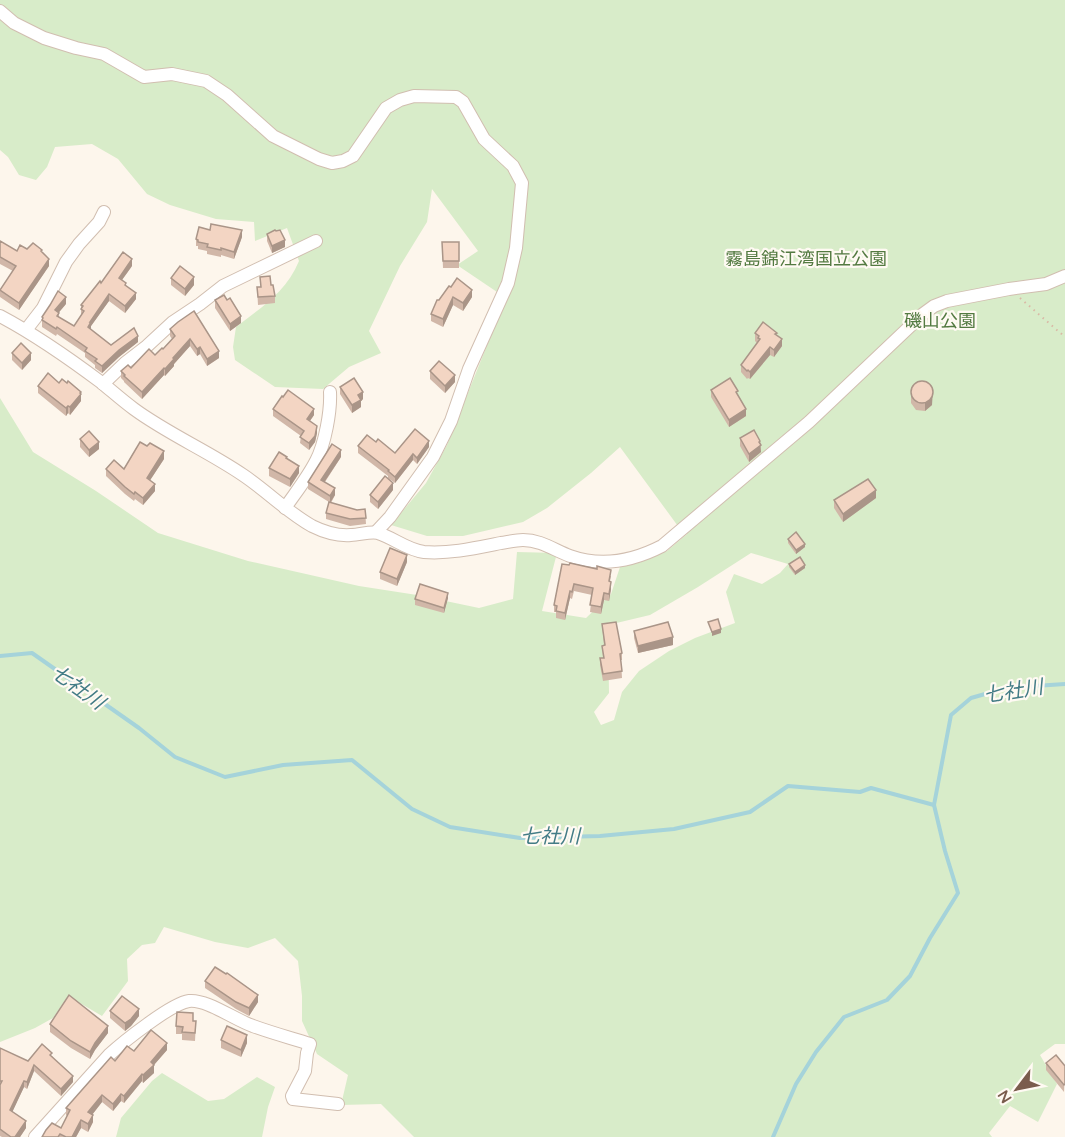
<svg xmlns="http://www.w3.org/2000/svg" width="1065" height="1137" font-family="Quicksand,'Noto Sans JP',sans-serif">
<rect width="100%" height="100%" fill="#fdf6ec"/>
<g fill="#d8ecc9" fill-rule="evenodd">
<path d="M0,0H1065V1044H1055L1040,1055L1057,1084L1038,1122L1010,1106L989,1133L992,1137H414L381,1104L341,1105L348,1075L317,1054L302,1021V996L298,961L275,938L248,948L215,942L164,927L155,943L142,945L127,959L128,981L102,1016L68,996L53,1018L35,1028L0,1042V398L33,452L96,491L158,533L248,561L359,586L417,595L479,608L513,599L517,552L557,553L542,611L586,618L611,594L622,561L635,562L667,551L687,534L683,533L620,447L591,473L547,508L523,522L463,536H427L391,525L426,483L447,445L502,308L500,294L457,265L478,251L432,189L427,222L400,266L369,331L381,353L349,367L323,389L275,387L235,360L233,347L236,327C262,307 286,292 299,261L287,228L255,241L254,222L216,219L170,205L147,194L118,159L92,144L55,147L47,167L36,180L19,175L8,157L0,150ZM751,553L788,564L780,573L762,584L734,574L726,592L735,623L695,638L669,651L639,671L622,692L614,720L601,725L594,712L609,693L608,625L650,615L698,587Z"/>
<polygon points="162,1073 208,1101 224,1099 257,1077 275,1087 268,1107 262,1137 116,1137 121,1118 152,1081"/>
</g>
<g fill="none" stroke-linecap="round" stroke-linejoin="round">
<g stroke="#a5d3da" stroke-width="4">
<polyline points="0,656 32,653 139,728 175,757 225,777 283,765 352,760 412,809 450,827 520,838 600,836 674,829 750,812 788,786 860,792 871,788 934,805 951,715 971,698 1006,688 1065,684"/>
<polyline points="773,1137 796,1084 816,1052 844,1017 887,1000 910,976 930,938 958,893 945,851 934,805"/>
</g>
<defs>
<g id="minor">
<polyline points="0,11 14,23 44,38 76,48 104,54 144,77 172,74 206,81 227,95 273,136 319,159 332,163 343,161 353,156 386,108 400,100 414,96 456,97 463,102 484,139 513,166 522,183 516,248 508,283 469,369 451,421 433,457 390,517 376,532"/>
<path d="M0,316C36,335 70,359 102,383C113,392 123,401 134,409C168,434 208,451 243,475C267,491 287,512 312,526C324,532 338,536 351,535C360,535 370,531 378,533C394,538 407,550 424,552C450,554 476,548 501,543C508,542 516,540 523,540C541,540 554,550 570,556C601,567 633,561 662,546L809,422L923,314L934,306L947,301L1009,289L1046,284L1065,276"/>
<polyline points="26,330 43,308 66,262 79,244 99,222 104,212"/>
<polyline points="103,384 125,363 147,346 173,322 200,304 223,286 316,241"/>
<path d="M285,508C296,492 308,477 316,461C325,444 331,411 330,392"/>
<path d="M35,1137L109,1055C123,1042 172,1003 189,1001C207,999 235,1020 253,1026C272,1033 291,1038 310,1044L307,1053L305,1071L292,1096L293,1099L338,1104"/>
</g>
</defs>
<use href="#minor" stroke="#d1beb0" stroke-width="14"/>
<polyline stroke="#d9b8a5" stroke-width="2" stroke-dasharray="1.5 4.5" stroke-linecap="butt" points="1020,298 1065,337"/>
<use href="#minor" stroke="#fff" stroke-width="12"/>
</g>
<g fill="#d1b7a8">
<polygon points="267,234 285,247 272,253 267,241"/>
<polygon points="242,237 234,259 221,255 221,257 207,254 207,251 198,249 198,246 196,246 196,239"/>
<polygon points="0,241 17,251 27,249 42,252 49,266 19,310 0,297 0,290 13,271 0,264"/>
<polygon points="442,242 459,242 459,268 443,268"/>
<polygon points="132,266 122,280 136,299 125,313 109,301 91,326 91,330 111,345 138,342 119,357 102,373 95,368 95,365 85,357 85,353 57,334 56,336 42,327 42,317 66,304 59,312 59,317 74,326 81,315 81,305 101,283"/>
<polygon points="260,277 271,285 275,296 275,303 258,305 257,287 261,287"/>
<polygon points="171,278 194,285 185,296 171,285"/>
<polygon points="466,286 472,297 463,311 453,305 443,327 431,321 431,314 439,300 451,287"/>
<polygon points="215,300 241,323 230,331 215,308"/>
<polygon points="178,322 219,358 207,366 200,354 197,356 190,346 174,364 174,366 165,376 164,375 142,399 124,382 124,381 121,378 121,371 131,368 155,355 163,349 172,339 170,336 170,329"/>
<polygon points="755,333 777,335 782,346 774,357 770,355 750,379 748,378 747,379 741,372 741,365 757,343 755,341"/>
<polygon points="12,353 31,360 22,370 12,360"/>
<polygon points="430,371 455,382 445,393 430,379"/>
<polygon points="59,383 81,392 81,401 70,415 68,413 66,416 38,393 38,386"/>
<polygon points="340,387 363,399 361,401 361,407 352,413 340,394"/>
<polygon points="911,387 932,405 925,411 916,410 911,403"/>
<polygon points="711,390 738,395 746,416 729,427 711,397"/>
<polygon points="273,409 314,415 310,421 317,433 315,442 309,450 300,443 301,436 273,416"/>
<polygon points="740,438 760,441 761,452 749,462 740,446"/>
<polygon points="80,439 99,449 89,457 80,447"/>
<polygon points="376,442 395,453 429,447 417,464 413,460 395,483 388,478 388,476 358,453 358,446"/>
<polygon points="341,457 325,482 335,495 331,503 357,510 365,509 366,524 350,526 326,519 326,513 329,502 308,489 308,482"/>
<polygon points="287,458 299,473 290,487 269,476 269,468"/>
<polygon points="164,459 150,480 155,491 143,505 135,499 134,501 125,494 106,476 106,469 124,469"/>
<polygon points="393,490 378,509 370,502 370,495"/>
<polygon points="876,498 843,522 834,508 834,500"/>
<polygon points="788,539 805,547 796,554 788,543"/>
<polygon points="407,562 397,586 380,579 380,572"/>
<polygon points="562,564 611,576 610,581 611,589 609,601 604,600 601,614 590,612 592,595 574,591 572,599 570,598 565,620 556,618 556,612 554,612 554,605"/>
<polygon points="789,564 805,568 795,575 789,567"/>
<polygon points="448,598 444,613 415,605 415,599"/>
<polygon points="602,624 622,653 622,660 621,660 622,678 603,681 600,665 600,658 603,658 602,646 604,645"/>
<polygon points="634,631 673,645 638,653 634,638"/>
<polygon points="226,974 258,1002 249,1016 236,1009 205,988 205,981"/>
<polygon points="110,1011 139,1016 131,1026 125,1031 110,1018"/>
<polygon points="193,1016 193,1021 196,1021 195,1041 182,1040 182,1034 176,1034 176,1026"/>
<polygon points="50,1024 108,1033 95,1050 90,1059 71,1048 50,1032"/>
<polygon points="221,1040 247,1043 241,1057 221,1048"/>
<polygon points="0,1048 28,1061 52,1056 73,1082 61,1096 34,1071 27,1089 24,1087 12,1112 26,1128 20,1137 2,1137 0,1136"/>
<polygon points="167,1050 154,1065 154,1073 143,1083 142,1081 124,1103 121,1101 113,1111 102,1102 92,1115 93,1122 88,1132 81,1128 76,1137 42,1137 61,1128 67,1116 66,1115 66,1108 115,1061 134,1051"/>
<polygon points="1046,1063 1065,1066 1064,1092 1046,1070"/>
</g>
<g fill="#aa9588">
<polygon points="242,230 242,237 234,259 234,252"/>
<polygon points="285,240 285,247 272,253 272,246"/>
<polygon points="49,259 49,266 19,310 19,303"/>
<polygon points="132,259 132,266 119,284 119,278"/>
<polygon points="194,277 194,285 185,296 185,289"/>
<polygon points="472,290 472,297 463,311 463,303"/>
<polygon points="136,293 136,299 125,313 125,306"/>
<polygon points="109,294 109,301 91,326 91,329 88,334 88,327 90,322"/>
<polygon points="66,297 66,304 55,317 55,310"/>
<polygon points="453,297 453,305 443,327 443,319"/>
<polygon points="241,316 241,323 230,331 230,324"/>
<polygon points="138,336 138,342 119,357 102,373 102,366 119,350"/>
<polygon points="190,339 190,346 174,364 174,366 165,376 165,369 173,358"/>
<polygon points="782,339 782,346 774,357 774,350"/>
<polygon points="200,347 200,354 197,356 197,349"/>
<polygon points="770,347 770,355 750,379 750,372"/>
<polygon points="219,351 219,358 207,366 207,359"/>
<polygon points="31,353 31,360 22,370 22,363"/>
<polygon points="164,368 164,375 142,399 142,392"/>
<polygon points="455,375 455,382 445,393 445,386"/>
<polygon points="933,389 932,405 925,411 925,403"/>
<polygon points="81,392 81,401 70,415 70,407"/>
<polygon points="363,392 363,399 361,401 361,407 352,413 352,405 358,395"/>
<polygon points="68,406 68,413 66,416 66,408"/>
<polygon points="314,409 314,415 307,425 307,419"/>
<polygon points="746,409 746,416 729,427 729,420"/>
<polygon points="317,426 317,433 315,442 309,450 309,443"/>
<polygon points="429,441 429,447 417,464 417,458"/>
<polygon points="760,441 761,452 749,462 749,454"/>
<polygon points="99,442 99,449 89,457 89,450"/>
<polygon points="341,450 341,457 321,487 321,480"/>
<polygon points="164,451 164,459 147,485 147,478"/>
<polygon points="413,454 413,460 395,483 395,477"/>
<polygon points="299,466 299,473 290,487 290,479"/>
<polygon points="393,483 393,490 378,509 378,502"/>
<polygon points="155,484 155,491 143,505 143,498"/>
<polygon points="335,488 335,495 330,503 330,496"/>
<polygon points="876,490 876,498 843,522 843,514"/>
<polygon points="805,544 805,547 796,554 796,550"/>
<polygon points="407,555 407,562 397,586 397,579"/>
<polygon points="805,565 805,568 795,575 795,572"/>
<polygon points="611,582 611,589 609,601 609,594"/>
<polygon points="570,591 570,598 565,620 565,613"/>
<polygon points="448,593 448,598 444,613 444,608"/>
<polygon points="604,593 604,600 601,614 601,607"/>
<polygon points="721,629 721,633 712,636 712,632"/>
<polygon points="673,637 673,645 638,653 638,646"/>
<polygon points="258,995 258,1002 249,1016 249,1008"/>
<polygon points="139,1009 139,1016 131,1026 125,1031 125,1023"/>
<polygon points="108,1026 108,1033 95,1050 90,1059 90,1052 95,1043"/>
<polygon points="247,1035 247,1043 241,1057 241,1050"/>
<polygon points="167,1043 167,1050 153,1066 154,1065 154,1073 143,1083 143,1075 151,1062"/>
<polygon points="34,1065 34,1071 27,1089 27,1082"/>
<polygon points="142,1074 142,1081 124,1103 124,1096"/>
<polygon points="73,1076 73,1082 61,1096 61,1089"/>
<polygon points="24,1081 24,1087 10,1117 10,1110"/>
<polygon points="121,1094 121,1101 113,1111 113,1104"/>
<polygon points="102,1095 102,1102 88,1120 88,1112"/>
<polygon points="93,1115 93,1122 88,1132 88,1124"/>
<polygon points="81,1120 81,1128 76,1137 72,1137"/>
<polygon points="26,1121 26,1128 20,1137 15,1137"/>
</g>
<g fill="#f3d5c3" stroke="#aa9588" stroke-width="1.5">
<polygon points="211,224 242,230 234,252 221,248 221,250 207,247 208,244 198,242 198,240 196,239 199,227 210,230"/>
<polygon points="275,230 276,231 280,230 285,240 272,246 267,234"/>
<polygon points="0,241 17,251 20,245 27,249 33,243 42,250 41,251 49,259 19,303 0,290 16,266 0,257"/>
<polygon points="442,242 459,242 459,261 443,261"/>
<polygon points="123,252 132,259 119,278 126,283 125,285 136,293 125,306 109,294 90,322 91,322 88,327 111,345 134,328 138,336 119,350 102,366 95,361 97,359 85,351 87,348 57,327 56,329 42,320 43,318 42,317 50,305 58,291 66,297 55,310 59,313 57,316 74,326 84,311 81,309 83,306 81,305 100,281 101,283"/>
<polygon points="180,266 194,277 185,289 171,278"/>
<polygon points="270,276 271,285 273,285 275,296 258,297 257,287 261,287 260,277"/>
<polygon points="457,278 472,290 463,303 453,297 443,319 431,314 437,300 439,300 449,286 451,287"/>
<polygon points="224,295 227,300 230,298 241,316 230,324 215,300"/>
<polygon points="194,311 219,351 207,359 200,347 197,349 190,339 173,358 174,359 165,369 164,368 142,392 124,376 125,375 121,371 128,365 131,368 149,349 155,355 162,348 163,349 175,336 170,329 178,322"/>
<polygon points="763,322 777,333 775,334 782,339 774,350 770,347 750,372 748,370 747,371 741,365 760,339 758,338 759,336 755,333"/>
<polygon points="21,343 31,353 22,363 12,353"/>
<polygon points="439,361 455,375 445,386 430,371"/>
<polygon points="48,373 59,383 62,379 67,383 68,381 81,392 80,393 81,394 70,407 68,406 66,408 38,386"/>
<polygon points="354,378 363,392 358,395 361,400 352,405 340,387"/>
<polygon points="730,378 738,391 736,392 746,409 729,420 711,390"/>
<circle cx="922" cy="392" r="11"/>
<polygon points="288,390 314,409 307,419 317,426 315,436 309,443 300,437 304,431 273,409 282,396 283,397"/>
<polygon points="415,429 429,441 417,458 413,454 395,477 388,471 389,470 358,446 367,435 376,442 378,439 395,453"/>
<polygon points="754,430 760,441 759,442 761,445 749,454 740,438"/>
<polygon points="89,431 99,442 89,450 80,439"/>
<polygon points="140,442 147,446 150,443 164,451 147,478 155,484 143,498 135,492 134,494 125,487 106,469 114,460 124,469"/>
<polygon points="332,444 341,450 321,480 335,488 330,496 308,482"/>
<polygon points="279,452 287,457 286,458 299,466 290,479 269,468"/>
<polygon points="385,476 393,483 378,502 370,495"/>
<polygon points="868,479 876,490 843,514 834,500"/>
<polygon points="329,502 357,510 365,509 366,518 350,519 326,513"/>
<polygon points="796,532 805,544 796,550 788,539"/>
<polygon points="390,548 407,555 397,579 380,572"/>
<polygon points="800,557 805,565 795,572 789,564"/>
<polygon points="570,563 597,569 597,566 611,570 609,581 611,582 609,594 604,593 601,607 590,605 593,588 574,584 572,592 570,591 565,613 556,611 557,606 554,605 562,564 569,565"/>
<polygon points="420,584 448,593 444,608 415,599"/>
<polygon points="718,619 721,629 712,632 708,622"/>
<polygon points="616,622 622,653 620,654 622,671 603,674 600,658 604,658 602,646 605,645 602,624"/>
<polygon points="668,622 673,637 638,646 634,631"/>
<polygon points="215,967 226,974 227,973 258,995 249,1008 236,1002 205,981"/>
<polygon points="69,995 108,1026 95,1043 90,1052 71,1041 50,1024"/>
<polygon points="122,996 139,1009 131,1019 125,1023 110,1011"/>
<polygon points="177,1012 193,1013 193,1021 196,1021 195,1033 182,1032 183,1027 176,1026"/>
<polygon points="227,1026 247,1035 241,1050 221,1040"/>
<polygon points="151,1030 167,1043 151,1062 154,1065 143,1075 142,1074 124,1096 121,1094 113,1104 102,1095 88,1112 93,1115 88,1124 81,1120 72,1137 66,1137 60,1134 58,1137 42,1137 46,1130 52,1123 61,1128 70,1110 66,1108 111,1057 115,1061 127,1046 134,1051"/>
<polygon points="42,1044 52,1053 50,1055 73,1076 61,1089 34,1065 27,1082 24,1081 10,1110 26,1121 15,1137 11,1137 0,1129 0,1085 2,1081 0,1081 0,1048 28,1061"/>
<polygon points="1056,1055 1065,1066 1065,1084 1064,1085 1046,1063"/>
</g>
<g text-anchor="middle" stroke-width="4.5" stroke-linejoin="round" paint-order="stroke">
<g font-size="18" fill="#537a41" stroke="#fffaf3">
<text x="806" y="265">霧島錦江湾国立公園</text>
<text x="940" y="327">磯山公園</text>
</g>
<g font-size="20" font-style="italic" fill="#437c86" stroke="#fffaf3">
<text transform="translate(78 687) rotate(36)" y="7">七社川</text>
<text transform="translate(1013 691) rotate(-9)" y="7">七社川</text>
<text x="550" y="843">七社川</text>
</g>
</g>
<g transform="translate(1017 1089) rotate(238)" stroke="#fffaf3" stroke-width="4.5" paint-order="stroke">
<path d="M0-4.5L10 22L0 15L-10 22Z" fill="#7a5c4d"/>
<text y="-9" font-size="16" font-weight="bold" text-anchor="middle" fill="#7a5c4d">N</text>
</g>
</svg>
